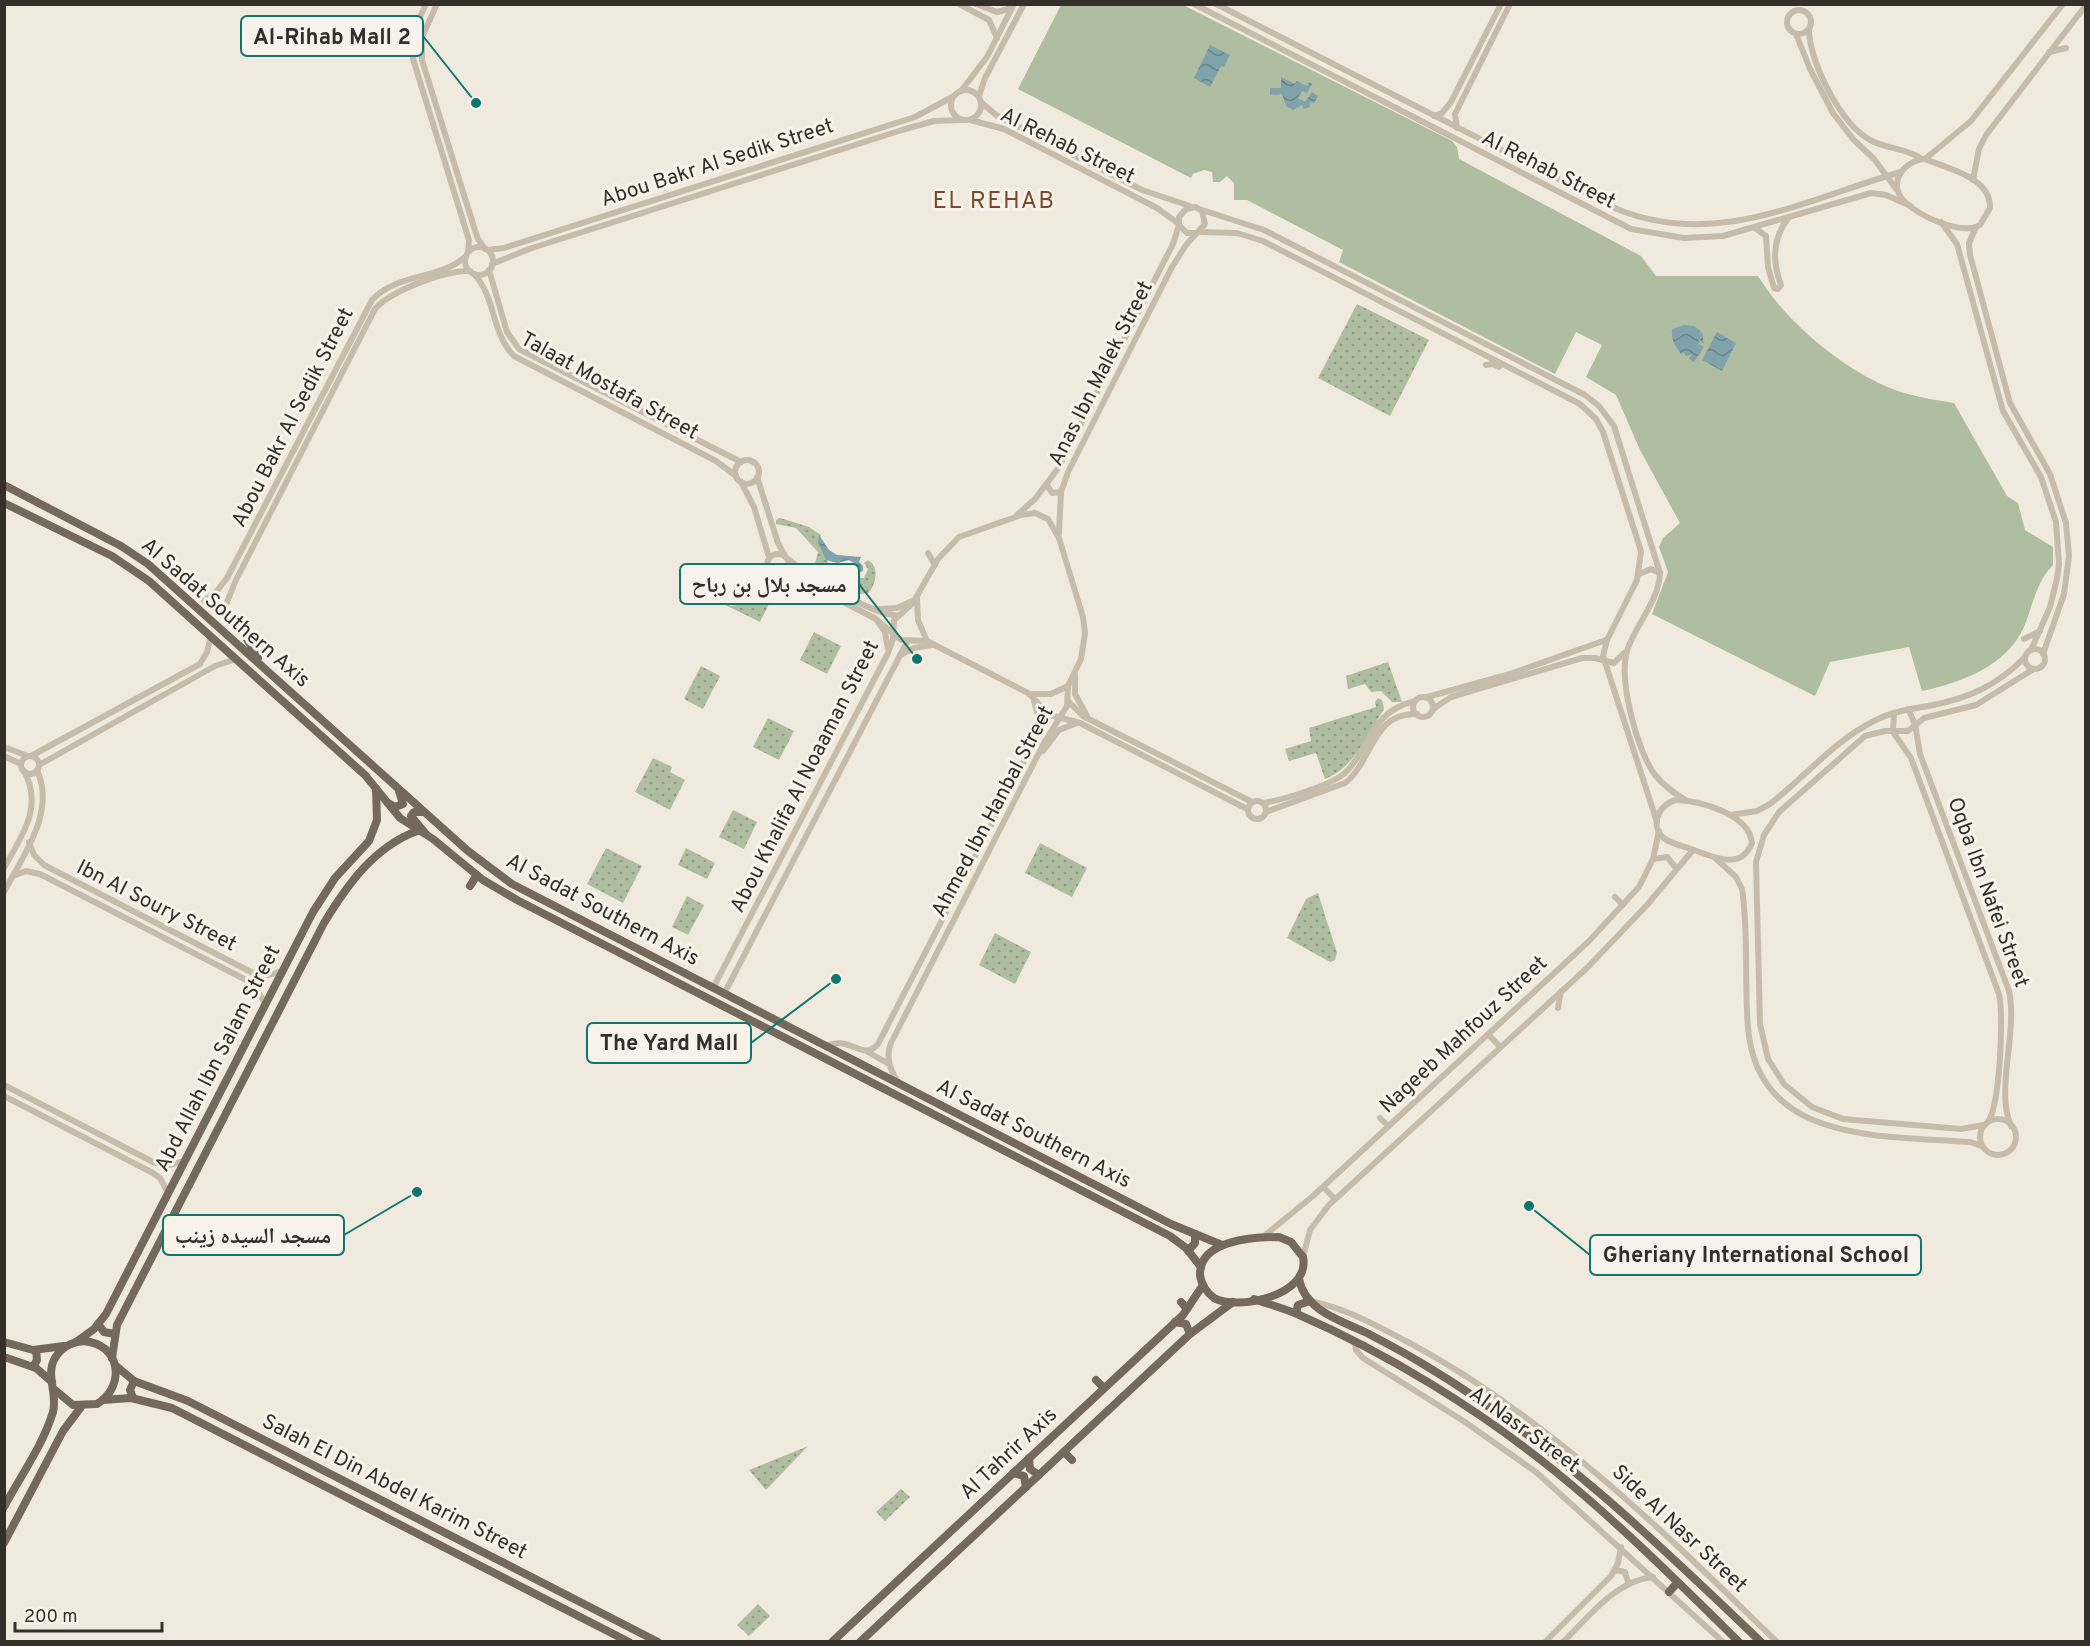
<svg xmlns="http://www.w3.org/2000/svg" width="2090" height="1646" font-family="Overpass,'Noto Naskh Arabic',sans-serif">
<defs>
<pattern id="grass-dots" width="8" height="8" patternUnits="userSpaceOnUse" patternTransform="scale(1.5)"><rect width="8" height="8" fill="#afbda0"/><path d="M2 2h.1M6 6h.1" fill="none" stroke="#8f9a83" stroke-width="1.8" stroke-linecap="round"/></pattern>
<pattern id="water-waves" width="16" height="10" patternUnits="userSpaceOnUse" patternTransform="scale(1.5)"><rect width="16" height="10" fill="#80a2aa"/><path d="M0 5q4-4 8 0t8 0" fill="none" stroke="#6a848b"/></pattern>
</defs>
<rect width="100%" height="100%" fill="#f0eade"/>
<g fill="url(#grass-dots)">
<polygon points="1357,304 1429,340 1390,416 1318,378"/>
<polygon points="780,518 809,527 821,535 819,544 828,562 821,575 813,571 818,552 796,528 776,524 776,520"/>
<path d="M868,560C880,567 876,583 869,593L860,594L830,579L838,575L847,564L856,577L864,578L868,569L864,563Z"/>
<polygon points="727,588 730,606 771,600 760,622 707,596"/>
<polygon points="814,632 841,646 827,674 800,660"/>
<polygon points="1388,662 1402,702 1392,702 1381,691 1371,692 1365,684 1348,689 1346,676"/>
<polygon points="701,666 720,676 703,709 684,699"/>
<path d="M1378,698L1382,700L1384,709C1368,734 1354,768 1325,779L1316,753L1289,761L1285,749L1311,741L1309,728L1376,707L1375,702Z"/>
<polygon points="768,718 794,731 779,760 753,747"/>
<polygon points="653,758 672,767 670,772 685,780 670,810 635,792"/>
<polygon points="733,810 757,822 744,849 719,837"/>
<polygon points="1040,843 1087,868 1072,897 1025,873"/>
<polygon points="606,848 642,866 623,903 587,884"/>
<polygon points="686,848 715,863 707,879 678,865"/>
<polygon points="1318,893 1337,953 1335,960 1330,962 1287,938 1306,899"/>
<polygon points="687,896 704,905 688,935 672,927"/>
<polygon points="995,933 1031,952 1015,984 979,965"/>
<polygon points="808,1446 766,1490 749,1470 806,1447"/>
<polygon points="901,1489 910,1497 885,1521 876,1512"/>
<polygon points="758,1604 770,1616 749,1636 737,1625"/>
</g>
<path fill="#afbda0" d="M1061,5H1183L1452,141L1457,147L1459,159L1641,256L1656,276H1758C1787,323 1843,370 1895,390C1913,396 1934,400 1954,403L2007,496L2018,503L2025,530L2053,547V565C2036,582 2033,605 2024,627C2007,666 1960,683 1922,691L1909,647L1830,662L1815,696L1652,614L1668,572L1659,547L1663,538L1680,523L1640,450L1616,395L1586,377L1602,345L1576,332L1555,374L1339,262L1343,250L1247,200H1234V183L1227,176L1220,182H1213L1212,172L1204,170L1193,174L1191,178L1018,89Z"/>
<g fill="url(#water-waves)">
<polygon points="1210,45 1230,55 1224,67 1221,66 1210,87 1194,78"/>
<polygon points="1281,77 1295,84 1297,81 1307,86 1309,82 1312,84 1307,93 1302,91 1298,98 1305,102 1312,92 1318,96 1314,103 1309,102 1310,107 1303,109 1302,105 1293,110 1286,106 1282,94 1270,95 1270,88 1281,88"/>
<path d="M1684,325L1694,326L1701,331L1699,335L1702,332L1704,344L1697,337L1700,342L1696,347L1699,344L1704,347L1694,362L1689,359L1692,354L1686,356L1683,352L1682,355C1675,347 1671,340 1672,329Z"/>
<polygon points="1717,332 1736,343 1722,371 1702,360"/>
<polygon points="819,535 829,550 837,555 861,557 859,562 863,566 863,571 859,573 854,563 849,560 837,563 826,560 818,542"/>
</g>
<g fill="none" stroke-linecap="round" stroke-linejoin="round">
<g stroke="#c7bcab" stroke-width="6">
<polyline points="426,4 412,34 413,59 469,240 468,252"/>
<polyline points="437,4 422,37 422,60 473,224 478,239 485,249"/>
<polyline points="959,4 989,20 997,38"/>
<polyline points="976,4 997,12 1012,8"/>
<polyline points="1194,4 1631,229 1684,238 1723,236 1871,193 1886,195 1911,206"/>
<path d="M1216,4L1617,209C1717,250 1805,199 1901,172"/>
<circle cx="1799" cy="22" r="12"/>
<path d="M1809,29C1809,62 1841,124 1870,140C1886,149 1906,148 1922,159"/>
<polyline points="1796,34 1810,69 1833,113 1853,139 1874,159 1897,190"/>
<polyline points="2049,52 2066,48"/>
<circle cx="966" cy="105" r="15"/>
<polyline points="961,91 987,57 1014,4"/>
<polyline points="979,96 985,78 1024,4"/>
<polyline points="982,103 996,115 1142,190 1190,206"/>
<polyline points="1434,116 1442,113 1451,102 1501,4"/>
<polyline points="970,120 1004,129 1157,208 1179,224"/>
<polyline points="1457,128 1455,114 1510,4"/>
<path d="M1925,159C1948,169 1991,177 1990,208L1980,225C1961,236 1919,216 1904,201C1887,183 1904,160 1925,159Z"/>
<polyline points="1925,159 1971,121 2063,4"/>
<polyline points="1973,180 1979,149 1986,135 2086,5"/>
<path d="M1199,209L1264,230L1585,395L1599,406L1614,426L1660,573C1659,600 1637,623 1628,648C1617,677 1637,751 1655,775C1664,786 1675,794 1687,801"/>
<polyline points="1941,222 1957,244 2003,411 2041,477 2056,522 2059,564 2057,579 2050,607 2031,650"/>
<polyline points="1976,227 1969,243 1970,255 2010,403 2050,474 2066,523 2069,556 2064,594 2043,654"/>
<path d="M1755,228L1766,236L1768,267L1774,288L1778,289L1781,285C1772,261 1772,238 1789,217"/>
<polyline points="1199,232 1237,233 1263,241 1580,404 1596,419 1603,432 1641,551 1637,580 1607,640 1603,656 1657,822"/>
<circle cx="479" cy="261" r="14"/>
<polyline points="487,250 504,248 915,117 954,96"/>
<polyline points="492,264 529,249 902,130 934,121 962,120"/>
<polyline points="489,270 507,332 519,349 741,462"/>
<path d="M474,274C496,297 491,333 514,356L716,461L736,476"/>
<polyline points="1486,365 1493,364 1499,367"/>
<circle cx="747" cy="472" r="12"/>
<polyline points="757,477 778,543 785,556"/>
<polyline points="741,482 754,507 769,557"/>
<polyline points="1047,485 1052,493 1061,492"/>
<polyline points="1017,515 1035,499 1059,467 1173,244 1179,225"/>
<polyline points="1059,533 1061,492 1068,472 1172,267 1186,245 1205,224 1202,211 1196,207 1186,209 1179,217 1179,225 1187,233 1197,233"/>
<polyline points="928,553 935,565"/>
<circle cx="778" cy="565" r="11"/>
<path d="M788,559C813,579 867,612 898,616"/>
<polyline points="1639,574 1651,569 1660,573"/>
<polyline points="782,576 803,581 876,619 901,640 927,641 1028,693 1050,715 1080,723 1247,809"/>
<polyline points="917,599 918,620 927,641"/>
<path d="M204,601L217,591L227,578L372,300C397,273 439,280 465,257"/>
<polyline points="879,609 897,608 912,601"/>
<path d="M222,615L235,582L375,309C390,291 446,270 470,271"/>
<polyline points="878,622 885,632 888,649"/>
<polyline points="2024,639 2040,631"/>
<circle cx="2035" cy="659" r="10"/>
<polyline points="900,655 914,648 932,645"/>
<polyline points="1075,675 1075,694 1087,716"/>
<polyline points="1032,694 1051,694 1068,686"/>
<polyline points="1427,697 1510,674 1606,640"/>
<circle cx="1423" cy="707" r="10"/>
<polyline points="1034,701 1040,722"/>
<polyline points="1068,701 1083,716 1252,802"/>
<polyline points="1433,709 1451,697 1582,658 1595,658 1614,663 1624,653"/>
<path d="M1908,709L1915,724L1920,754L2009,991C2018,1031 1995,1092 2011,1126"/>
<path d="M1894,713L1893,732L1911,758L1999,994C2004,1014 2000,1109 1987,1123"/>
<polyline points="4,747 28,756"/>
<polyline points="1043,751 1059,730 1077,723"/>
<polyline points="4,756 21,764"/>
<polyline points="31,756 200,664 207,652 211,636"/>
<circle cx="30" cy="765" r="9"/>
<polyline points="39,765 215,666 236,659"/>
<path d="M1676,800C1701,801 1749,814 1752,843C1741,872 1712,856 1691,849C1683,846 1672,844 1665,839C1648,826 1659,804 1676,800Z"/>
<circle cx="1257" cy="810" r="9"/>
<path d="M1263,803C1282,800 1333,785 1346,772C1373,744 1370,712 1415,701"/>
<path d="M1266,812L1345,783C1373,761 1372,712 1417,714"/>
<path d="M1730,815L1757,811L1770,804C1805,777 1834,741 1874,721C1891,712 1909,709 1928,706C1967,699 1997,686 2025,657"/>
<polyline points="29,842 34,855 44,865 251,972 269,975 282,971"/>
<path d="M1715,858L1736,877L1742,889C1749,934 1744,982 1748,1027C1757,1145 1884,1135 1970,1142L1982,1146"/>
<polyline points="1653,859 1667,857 1676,868"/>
<path d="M4,868C21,837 44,807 24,771"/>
<polyline points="13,876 26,871 40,874 252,983 265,1003"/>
<path d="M4,892C24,854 56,812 37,770"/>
<polyline points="1615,897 1623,905"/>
<path d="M713,988L888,653L893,639L894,620L913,603L938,559L959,537L1021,515L1035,513L1048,519L1059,538L1083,617L1085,633L1081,659L1068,686L1067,706L1044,743L891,1043C885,1058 890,1071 899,1083"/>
<polyline points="724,994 907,642"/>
<polyline points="1558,1008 1561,991"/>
<polyline points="1488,1034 1500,1047"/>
<path d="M825,1046C832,1044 838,1042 845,1044C858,1047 867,1057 878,1044L1040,730L1045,711"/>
<polyline points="866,1051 889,1064"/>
<polyline points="4,1085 155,1163 170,1165 184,1161"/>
<polyline points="4,1096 151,1172 160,1178 168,1193"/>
<polyline points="1380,1118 1388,1126"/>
<circle cx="1998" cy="1137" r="18"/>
<polyline points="1984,1125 1961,1129 1843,1119 1812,1107 1784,1084 1768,1059 1760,1024 1756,862 1764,835 1779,812 1865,736 1885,731 1908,731 1924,718 1976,705 2032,670"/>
<polyline points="1323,1187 1335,1199"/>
<polyline points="1264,1236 1313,1196 1589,941 1639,887 1653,859 1659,831"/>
<polyline points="1303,1257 1310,1230 1329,1205 1587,968 1647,905 1693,850"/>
<path d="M1310,1301C1345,1308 1375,1325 1406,1341C1547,1416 1663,1531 1777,1642"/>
<polyline points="1355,1343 1356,1350 1363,1358 1465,1422 1536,1472 1723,1642"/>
<polyline points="1615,1570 1625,1572 1628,1582"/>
<polyline points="1545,1642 1611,1576 1618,1563 1621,1547"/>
<path d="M1563,1642C1590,1616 1615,1581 1653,1577"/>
</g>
<g stroke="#75685c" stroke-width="8">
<polyline points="4,485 121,546 148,564 468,851 512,884 1171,1224 1222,1245"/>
<polyline points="4,503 112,556 149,581 365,775 400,818 433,839 483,880 517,900 1170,1236 1186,1248 1201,1267"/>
<polyline points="244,634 258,658"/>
<polyline points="388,803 395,807 403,804 399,791"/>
<polyline points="423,812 414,812 411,816 426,834"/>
<polyline points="470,886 477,875"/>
<path d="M1279,1237L1291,1242L1303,1257C1311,1296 1236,1311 1214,1298C1207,1293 1201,1284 1200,1275C1199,1240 1253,1237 1279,1237Z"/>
<polyline points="1188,1251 1195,1243 1195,1234"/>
<path d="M1299,1279C1305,1311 1342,1321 1367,1333C1386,1343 1405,1353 1423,1364C1549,1439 1655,1540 1761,1642"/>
<path d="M1254,1299C1268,1304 1283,1308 1297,1314C1387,1353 1480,1410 1556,1472C1620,1524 1680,1584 1739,1642"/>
<polyline points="1181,1302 1187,1309"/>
<polyline points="1296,1313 1298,1305 1310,1301"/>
<polyline points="1175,1322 1186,1324 1190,1334"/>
<polyline points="98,1324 104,1332 115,1334"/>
<polyline points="4,1342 33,1350 64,1346"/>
<polyline points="76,1342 94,1329 106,1314 313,912 335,878 369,841 377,820 376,789"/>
<polyline points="4,1357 36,1368 52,1382"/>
<path d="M112,1358L117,1325L324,923C347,885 374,847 417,831"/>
<polyline points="115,1365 134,1381 188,1401 658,1642"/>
<polyline points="33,1367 37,1360 36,1350"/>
<polyline points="1096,1380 1104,1388"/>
<polyline points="133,1398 130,1390 134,1381"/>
<polyline points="103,1400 131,1398 172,1408 629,1642"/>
<polyline points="1064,1452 1072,1460"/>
<polyline points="1029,1458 1030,1469 1039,1475"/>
<polyline points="1013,1473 1024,1476 1026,1487"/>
<path d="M4,1507C20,1477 43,1445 53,1412C58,1394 45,1375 55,1358C62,1346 76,1339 90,1342C123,1349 123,1389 97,1404L73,1405L55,1390"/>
<polyline points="4,1543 63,1431 81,1407"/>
<polyline points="1669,1592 1677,1583"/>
<polyline points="832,1642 1183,1315 1203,1285"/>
<polyline points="860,1642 1190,1334 1233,1302"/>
</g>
</g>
<g text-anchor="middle" stroke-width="6" stroke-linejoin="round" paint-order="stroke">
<g font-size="21" fill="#352f2a" stroke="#f8f3ea">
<text transform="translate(1068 145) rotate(26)" y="7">Al Rehab Street</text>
<text transform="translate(717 162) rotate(-18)" y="7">Abou Bakr Al Sedik Street</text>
<text transform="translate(1549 169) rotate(27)" y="7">Al Rehab Street</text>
<text transform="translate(1100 373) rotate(-63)" y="7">Anas Ibn Malek Street</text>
<text transform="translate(610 385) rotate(29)" y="7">Talaat Mostafa Street</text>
<text transform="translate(292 417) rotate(-63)" y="7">Abou Bakr Al Sedik Street</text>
<text transform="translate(226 612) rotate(41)" y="7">Al Sadat Southern Axis</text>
<text transform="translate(804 776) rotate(-63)" y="7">Abou Khalifa Al Noaaman Street</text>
<text transform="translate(992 811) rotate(-62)" y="7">Ahmed Ibn Hanbal Street</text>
<text transform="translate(1989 892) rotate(70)" y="7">Oqba Ibn Nafei Street</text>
<text transform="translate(157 905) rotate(27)" y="7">Ibn Al Soury Street</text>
<text transform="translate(603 909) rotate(28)" y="7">Al Sadat Southern Axis</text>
<text transform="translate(1463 1034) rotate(-43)" y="7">Nageeb Mahfouz Street</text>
<text transform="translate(217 1058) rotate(-63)" y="7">Abd Allah Ibn Salam Street</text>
<text transform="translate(1034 1133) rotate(27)" y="7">Al Sadat Southern Axis</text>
<text transform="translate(1525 1429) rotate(36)" y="7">Al Nasr Street</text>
<text transform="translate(1008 1453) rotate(-43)" y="7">Al Tahrir Axis</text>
<text transform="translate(395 1486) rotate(27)" y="7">Salah El Din Abdel Karim Street</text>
<text transform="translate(1680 1528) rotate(43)" y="7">Side Al Nasr Street</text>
</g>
<g font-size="24" letter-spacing="1.5" fill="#7b4a2c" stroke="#f8f3ea">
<text x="994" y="208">EL REHAB</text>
</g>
</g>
<path fill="none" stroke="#0f766e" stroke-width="2" d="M476 103L423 36M917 659L859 584M836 979L751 1043M417 1192L344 1235M1529 1206L1590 1255"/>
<g fill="#0f766e" stroke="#f8f3ea" stroke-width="2">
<circle cx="476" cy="103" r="6"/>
<circle cx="917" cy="659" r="6"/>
<circle cx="836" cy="979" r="6"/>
<circle cx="417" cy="1192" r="6"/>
<circle cx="1529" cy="1206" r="6"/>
</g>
<g fill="#f8f3ea" stroke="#0f766e" stroke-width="2">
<rect x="241" y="16" width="182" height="40" rx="6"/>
<rect x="680" y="564" width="179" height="40" rx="6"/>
<rect x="587" y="1023" width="164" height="40" rx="6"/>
<rect x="163" y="1215" width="181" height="40" rx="6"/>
<rect x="1590" y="1235" width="331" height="40" rx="6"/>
</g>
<g font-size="22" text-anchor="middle" font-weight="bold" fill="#352f2a">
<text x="332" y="44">Al-Rihab Mall 2</text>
<text x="769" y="592">مسجد بلال بن رباح</text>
<text x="669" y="1050">The Yard Mall</text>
<text x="253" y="1243">مسجد السيده زينب</text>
<text x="1756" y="1262">Gheriany International School</text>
</g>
<rect width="2090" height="1646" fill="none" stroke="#352f2a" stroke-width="12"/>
<path d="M15 1622v9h147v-9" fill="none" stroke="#352f2a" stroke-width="3"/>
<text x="24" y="1622" font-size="18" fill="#352f2a" stroke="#f8f3ea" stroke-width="4.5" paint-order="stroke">200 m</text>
</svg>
